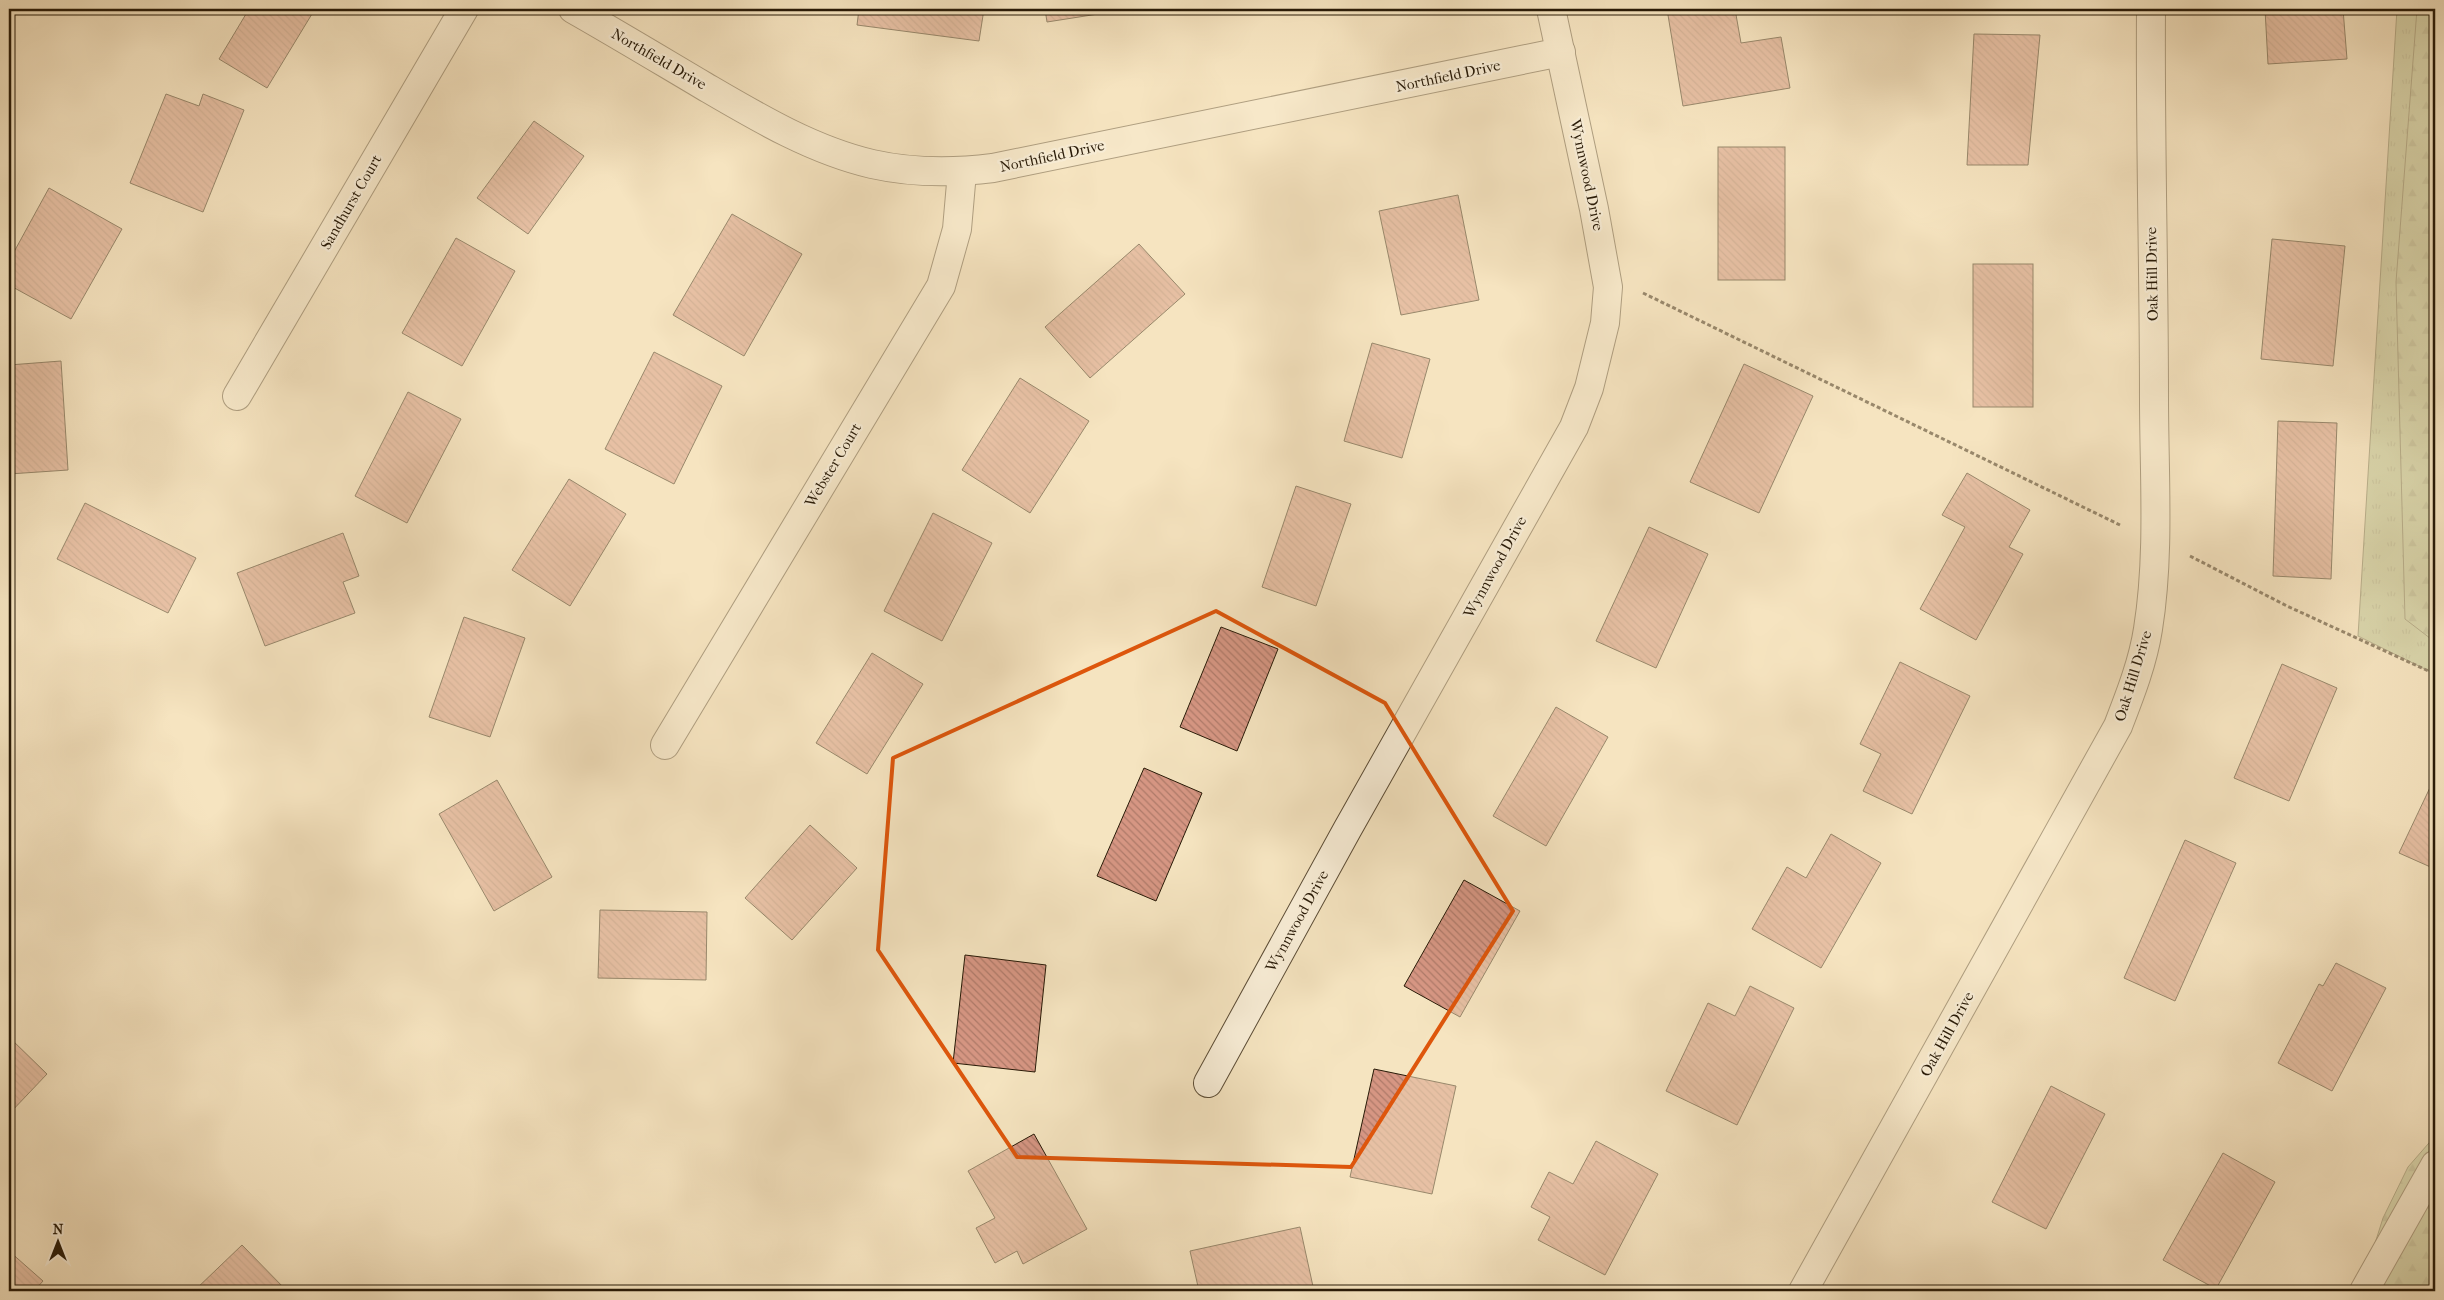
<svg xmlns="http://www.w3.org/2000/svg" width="2444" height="1300" font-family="'IM FELL French Canon',serif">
<defs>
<pattern id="grass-tufts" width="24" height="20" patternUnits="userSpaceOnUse" patternTransform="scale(1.25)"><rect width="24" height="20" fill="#b9c595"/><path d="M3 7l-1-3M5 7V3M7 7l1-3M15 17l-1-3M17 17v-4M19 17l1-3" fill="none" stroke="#9fa97f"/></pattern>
<pattern id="forest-firs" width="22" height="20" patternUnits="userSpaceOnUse" patternTransform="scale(1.25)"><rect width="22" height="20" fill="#b9c595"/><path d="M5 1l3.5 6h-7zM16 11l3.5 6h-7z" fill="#9fa97f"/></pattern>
<pattern id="building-back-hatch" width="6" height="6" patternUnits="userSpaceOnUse" patternTransform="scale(1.25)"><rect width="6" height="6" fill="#d69683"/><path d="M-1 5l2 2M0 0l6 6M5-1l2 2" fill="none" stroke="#ae7a69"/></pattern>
</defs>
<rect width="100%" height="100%" fill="#f5e4c0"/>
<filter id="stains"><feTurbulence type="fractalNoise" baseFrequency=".004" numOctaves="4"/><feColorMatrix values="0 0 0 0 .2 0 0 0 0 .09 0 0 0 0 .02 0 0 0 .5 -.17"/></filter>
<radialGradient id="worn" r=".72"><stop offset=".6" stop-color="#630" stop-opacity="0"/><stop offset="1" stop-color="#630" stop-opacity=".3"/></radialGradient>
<polygon fill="url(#grass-tufts)" stroke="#70704e" points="2397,9 2435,9 2435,674 2358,636"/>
<g fill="url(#forest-firs)" stroke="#70704e">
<polygon points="2417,9 2435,9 2435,642 2405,619 2396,282"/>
<polygon points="2435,1136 2435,1291 2360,1291 2383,1218 2408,1167"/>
</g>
<g fill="url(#building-back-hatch)" stroke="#281a07">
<polygon points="249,9 315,9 267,88 219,59"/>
<polygon points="859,9 984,9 979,41 857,25"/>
<polygon points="1045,9 1130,9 1047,22"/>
<polygon points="1667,9 1735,9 1741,43 1781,37 1790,88 1683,106"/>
<polygon points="2265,9 2343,9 2347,59 2268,64"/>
<polygon points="1974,34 2040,35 2028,165 1967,165"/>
<polygon points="166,94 199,106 203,94 244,110 203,212 130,183"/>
<polygon points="534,121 584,156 528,234 477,198"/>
<rect x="1718" y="147" width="67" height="133"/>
<polygon points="49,188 122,229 71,319 9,285 9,261"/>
<polygon points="1458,195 1479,300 1401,315 1379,211"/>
<polygon points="732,214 802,254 744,356 673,315"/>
<polygon points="456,238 515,271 462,366 402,333"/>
<polygon points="2272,239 2345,246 2333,366 2261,359"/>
<polygon points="1139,244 1185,294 1090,378 1045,327"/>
<rect x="1973" y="264" width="60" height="143"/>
<polygon points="1372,343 1430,359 1402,458 1344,441"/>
<polygon points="654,352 722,386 674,484 605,449"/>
<polygon points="61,361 68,470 9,474 9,365"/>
<polygon points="1744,364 1813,396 1759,513 1690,482"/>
<polygon points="1020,378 1089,421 1030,513 962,470"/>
<polygon points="408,392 461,419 407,523 355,496"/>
<polygon points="2278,421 2337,423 2331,579 2273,576"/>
<polygon points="1967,473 2030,510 2009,547 2023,554 1976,640 1920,609 1965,527 1942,515"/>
<polygon points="569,479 626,514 570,606 512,570"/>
<polygon points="1296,486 1351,504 1316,606 1262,587"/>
<polygon points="85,503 196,558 168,613 57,559"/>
<polygon points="933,513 992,543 942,641 884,611"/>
<polygon points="1649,527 1708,554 1656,668 1596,641"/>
<polygon points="343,533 359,576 343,582 355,613 265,646 237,573"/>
<polygon points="464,617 525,638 490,737 429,717"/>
<polygon points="1221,627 1278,649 1237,751 1180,727"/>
<polygon points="872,653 923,684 867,774 816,743"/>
<polygon points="1900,662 1970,696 1912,814 1863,791 1881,754 1860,744"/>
<polygon points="2282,664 2337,688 2289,801 2234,778"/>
<polygon points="1556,707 1608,737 1546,846 1493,816"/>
<polygon points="1144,768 1202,793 1156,901 1097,876"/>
<polygon points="2435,777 2435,869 2399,853"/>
<polygon points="497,780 552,877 494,911 439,814"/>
<polygon points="810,825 857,868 792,940 745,898"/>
<polygon points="1831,834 1881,863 1821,968 1752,929 1787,867 1806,878"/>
<polygon points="2185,840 2236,863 2175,1001 2124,978"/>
<polygon points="1464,880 1520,911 1460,1017 1404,986"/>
<polygon points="600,910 707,912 706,980 598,978"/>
<polygon points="965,955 1046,965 1035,1072 953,1063"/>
<polygon points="2336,963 2386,988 2332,1091 2278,1063 2319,984 2323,986"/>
<polygon points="1750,986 1794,1008 1737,1125 1666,1091 1708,1003 1735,1016"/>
<polygon points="9,1037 47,1074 9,1114"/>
<polygon points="1374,1069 1456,1086 1432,1194 1350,1177"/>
<polygon points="2051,1086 2105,1114 2046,1229 1992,1202"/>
<polygon points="1034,1134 1087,1229 1023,1264 1017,1251 995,1263 976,1228 995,1218 968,1171"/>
<polygon points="1596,1141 1658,1174 1605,1275 1538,1240 1550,1217 1531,1207 1549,1172 1573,1184"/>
<polygon points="2223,1153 2275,1182 2216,1289 2163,1260"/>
<polygon points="1300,1227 1314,1291 1199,1291 1190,1251"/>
<polygon points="242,1245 287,1291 194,1291"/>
<polygon points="9,1251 43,1281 34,1291 9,1291"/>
<polygon points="1953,1287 1968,1291 1952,1291"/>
</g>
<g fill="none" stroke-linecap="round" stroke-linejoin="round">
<defs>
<g id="minor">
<path d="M573,9C617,34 660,60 704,86C757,117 812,150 872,164C912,173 953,173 993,168L1561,52"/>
<polyline points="237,396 464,9"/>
<polyline points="665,745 941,286 957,229 962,172"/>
<polyline points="1208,1083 1347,830 1574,427 1589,388 1605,323 1608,287 1594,209 1551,9"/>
<path d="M1803,1291L2118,726C2130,695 2143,662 2148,629C2160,555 2154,473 2154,398C2154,268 2150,139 2151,9"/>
<polyline points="2364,1291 2435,1165"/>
</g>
</defs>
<use href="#minor" stroke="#5b4c35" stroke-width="30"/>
<g stroke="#281a07" stroke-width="3" stroke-dasharray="4 2.5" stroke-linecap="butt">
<polyline points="1643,293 2120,525"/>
<polyline points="2190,556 2287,606 2435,674"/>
<polyline points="2429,1291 2435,1290"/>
</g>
<use href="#minor" stroke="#f8edd6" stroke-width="28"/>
</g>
<path d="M0 0H2444V1300H0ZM1216,611L1385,703L1513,911L1351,1167L1017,1157L878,950L893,758Z" fill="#f5e4c0" fill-opacity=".55" fill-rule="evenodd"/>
<path fill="none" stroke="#de560c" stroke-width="4" stroke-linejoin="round" d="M1216,611L1385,703L1513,911L1351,1167L1017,1157L878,950L893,758Z"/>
<g text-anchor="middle" stroke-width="4.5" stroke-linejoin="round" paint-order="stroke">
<g font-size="15" fill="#281a07" stroke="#f8edd6">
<text transform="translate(659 59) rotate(30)" y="5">Northfield Drive</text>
<text transform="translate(1448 76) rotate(-12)" y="5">Northfield Drive</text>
<text transform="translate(1052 156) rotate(-12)" y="5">Northfield Drive</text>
<text transform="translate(1587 175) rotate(78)" y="5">Wynnwood Drive</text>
<text transform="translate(351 202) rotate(-60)" y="5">Sandhurst Court</text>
<text transform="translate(2152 274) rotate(-91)" y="5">Oak Hill Drive</text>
<text transform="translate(833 465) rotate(-59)" y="5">Webster Court</text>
<text transform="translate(1495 567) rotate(-61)" y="5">Wynnwood Drive</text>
<text transform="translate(2133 676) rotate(-73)" y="5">Oak Hill Drive</text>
<text transform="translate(1297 921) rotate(-61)" y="5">Wynnwood Drive</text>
<text transform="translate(1947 1034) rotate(-61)" y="5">Oak Hill Drive</text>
</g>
</g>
<rect width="2444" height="1300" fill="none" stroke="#f5e4c0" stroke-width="30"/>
<rect x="10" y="10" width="2424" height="1280" fill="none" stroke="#281a07" stroke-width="2.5"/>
<rect x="15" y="15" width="2414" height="1270" fill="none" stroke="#281a07"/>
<g transform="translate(58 1242)" stroke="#f8edd6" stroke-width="4" paint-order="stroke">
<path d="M0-4L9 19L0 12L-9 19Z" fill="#281a07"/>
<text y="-8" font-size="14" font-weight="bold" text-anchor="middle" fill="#281a07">N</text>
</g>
<rect width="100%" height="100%" filter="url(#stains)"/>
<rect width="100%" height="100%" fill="url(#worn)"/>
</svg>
